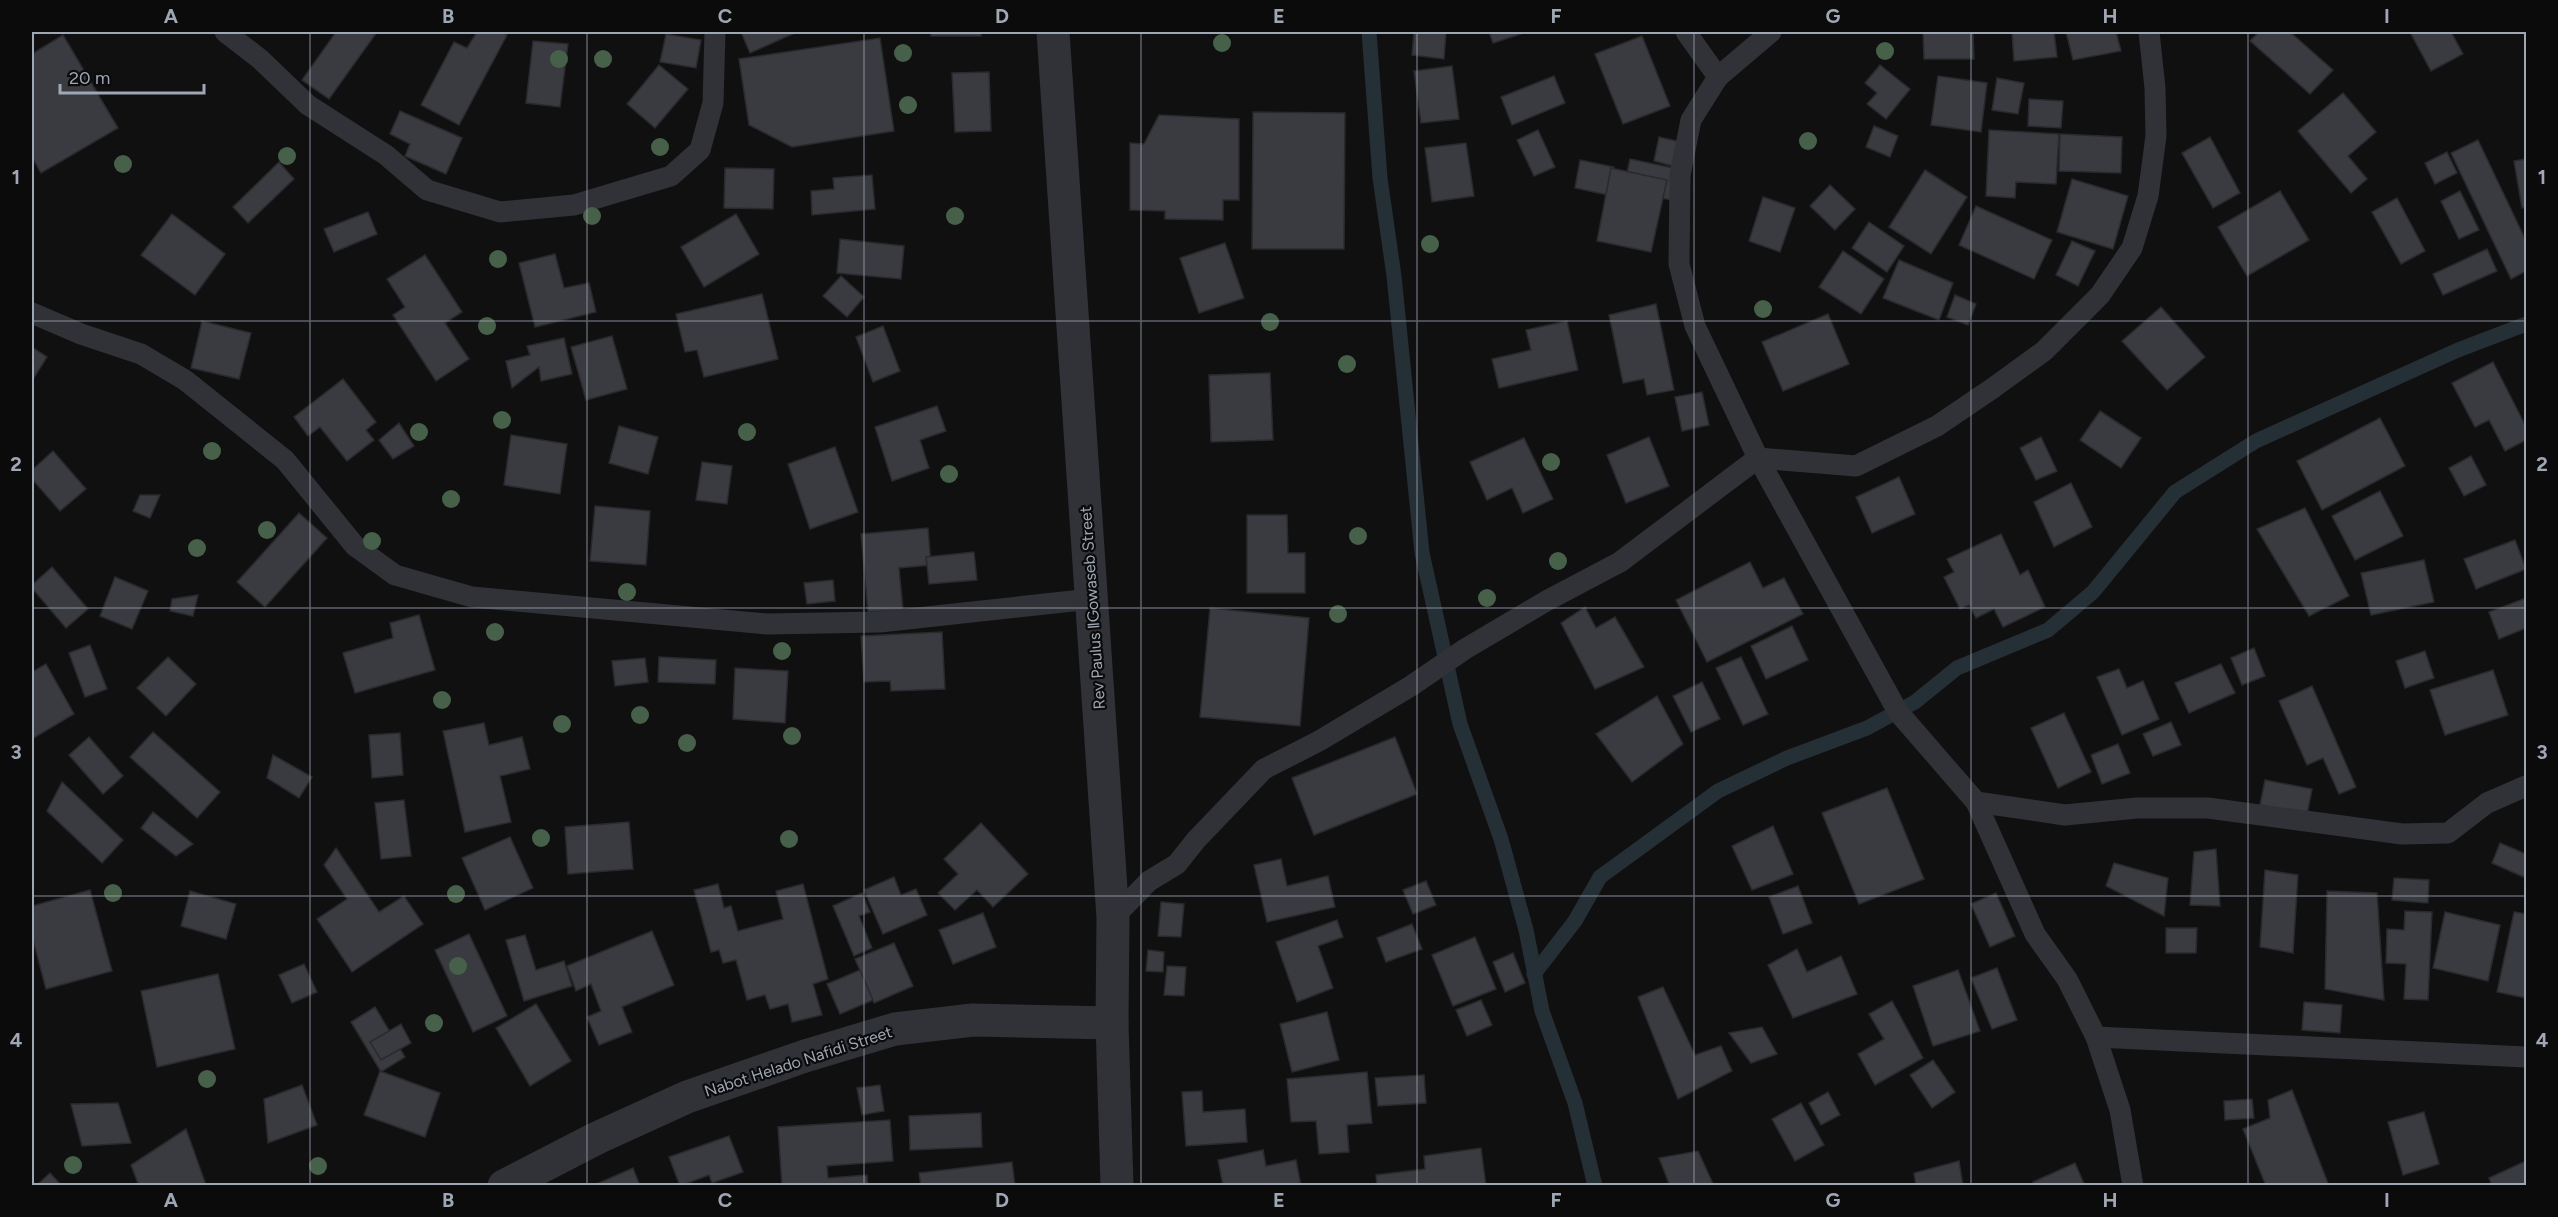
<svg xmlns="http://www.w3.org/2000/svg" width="2558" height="1217" font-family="Figtree,sans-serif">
<rect width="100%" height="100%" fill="#101011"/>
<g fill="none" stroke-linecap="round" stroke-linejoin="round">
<g stroke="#252f36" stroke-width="15">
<polyline points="1369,32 1380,178 1394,276 1422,553 1460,724 1501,839 1526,930 1542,1011 1575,1103 1595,1186"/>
<polyline points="1534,974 1575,921 1600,877 1718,791 1787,758 1867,728 1915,702 1957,668 2048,630 2093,592 2175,492 2256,441 2458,350 2526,324"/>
</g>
</g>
<g fill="#393b40" stroke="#2a2a2e" stroke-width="1.5">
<polygon points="336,32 377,32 329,99 302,80"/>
<polygon points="477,32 502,32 507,35 459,125 421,105 454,42 467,48"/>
<polygon points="741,32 797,32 750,53"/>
<rect x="931" y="32" width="50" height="4"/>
<polygon points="1414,32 1446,32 1444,59 1412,55"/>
<polygon points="1489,32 1527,32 1493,43"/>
<polygon points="1923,32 1973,32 1974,59 1924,59"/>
<polygon points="2028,32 2054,32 2057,57 2014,61 2012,33"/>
<polygon points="2066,32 2116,32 2121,51 2073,60"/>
<polygon points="2259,32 2290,32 2333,70 2310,94 2250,41"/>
<polygon points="2410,32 2451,32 2463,54 2431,71"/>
<polygon points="666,34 701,40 696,68 660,62"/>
<polygon points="63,35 118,128 41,173 32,157 32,54"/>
<polygon points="1642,36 1670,106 1623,124 1595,54"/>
<polygon points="880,38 894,131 792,147 749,125 739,59"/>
<polygon points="533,41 568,44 560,107 526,103"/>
<polygon points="659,65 688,89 655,128 627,104"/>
<polygon points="1880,65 1910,89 1886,119 1867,104 1877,93 1865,83"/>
<polygon points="1452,66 1459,119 1421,123 1414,71"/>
<polygon points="989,72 991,131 955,132 952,73"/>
<polygon points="1554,76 1565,103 1512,125 1501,97"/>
<polygon points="1938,76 1987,83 1981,132 1931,125"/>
<polygon points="1997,78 2024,83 2018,114 1992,110"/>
<polygon points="2343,93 2376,132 2348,156 2367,179 2351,193 2298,131"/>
<polygon points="2029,99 2063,101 2061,128 2028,126"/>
<polygon points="400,111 462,138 446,174 405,156 410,144 390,134"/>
<polygon points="1253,112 1345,113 1344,249 1252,249"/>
<polygon points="1159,115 1239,119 1239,200 1223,200 1223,220 1165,219 1165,211 1130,210 1130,143 1144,144"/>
<polygon points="1874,126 1898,136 1890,157 1866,147"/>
<polygon points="1538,130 1555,167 1534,176 1517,140"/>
<polygon points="1989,130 2059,134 2056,184 2016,182 2015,198 1986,196"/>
<polygon points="2060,134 2122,137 2121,173 2059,171"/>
<polygon points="1659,137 1681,142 1676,167 1654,161"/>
<polygon points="2210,137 2240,193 2213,208 2182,153"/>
<polygon points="2478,140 2526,241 2526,271 2511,279 2451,153"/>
<polygon points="1466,143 1474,196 1432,202 1425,148"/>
<polygon points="2447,152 2457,173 2435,184 2425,163"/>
<polygon points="1630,159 1678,169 1671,200 1623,191"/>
<polygon points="2526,159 2526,207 2522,208 2514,161"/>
<polygon points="1580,160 1614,167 1608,195 1575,188"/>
<polygon points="279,162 294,179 248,223 233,207"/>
<polygon points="725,168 774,169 773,209 724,208"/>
<polygon points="1611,168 1667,180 1651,252 1597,241"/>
<polygon points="1925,170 1967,197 1931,254 1889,227"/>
<polygon points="872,175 875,209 812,215 811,191 834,189 833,178"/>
<polygon points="2072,179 2128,196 2113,249 2057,232"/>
<polygon points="1830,185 1855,209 1835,230 1810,206"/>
<polygon points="2280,191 2309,240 2247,276 2218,227"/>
<polygon points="2460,191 2479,230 2459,239 2441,201"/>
<polygon points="1763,197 1795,208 1780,252 1749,241"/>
<polygon points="2397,198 2425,251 2401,264 2372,212"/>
<polygon points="1976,206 2052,240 2034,279 1959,245"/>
<polygon points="368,212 377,234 334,252 324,229"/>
<polygon points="172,214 225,254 195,295 141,255"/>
<polygon points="736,214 759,254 704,287 681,247"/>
<polygon points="1869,222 1904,246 1887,272 1852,248"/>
<polygon points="840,239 904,246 901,279 837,273"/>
<polygon points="2072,241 2095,251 2078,286 2056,275"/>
<polygon points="1225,243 1244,298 1199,313 1180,258"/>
<polygon points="2487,249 2497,271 2443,295 2433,274"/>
<polygon points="1843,251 1884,279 1861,314 1819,287"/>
<polygon points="555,254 564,288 589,283 596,312 535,327 519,263"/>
<polygon points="425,255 462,312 445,323 469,359 436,381 393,315 405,307 387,279"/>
<polygon points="1899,260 1953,283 1939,320 1883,298"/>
<polygon points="841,276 864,297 847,317 823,296"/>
<polygon points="762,294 778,359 704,377 697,350 685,352 676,314"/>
<polygon points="1955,295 1976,304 1968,325 1947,317"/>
<polygon points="1656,304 1674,390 1647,395 1644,379 1623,383 1609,315"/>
<polygon points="2161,307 2205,357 2167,390 2122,341"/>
<polygon points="1828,314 1849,364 1783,391 1762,342"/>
<polygon points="202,321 251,333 239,379 191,368"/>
<polygon points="1567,321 1578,370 1499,388 1492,359 1531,350 1526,330"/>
<polygon points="883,326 900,371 873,382 856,337"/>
<polygon points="612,336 627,389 586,400 571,347"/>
<polygon points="564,338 572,374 541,381 539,367 512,388 506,361 530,355 527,346"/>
<polygon points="32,347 47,357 32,381"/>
<polygon points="2493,362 2526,427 2526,440 2505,451 2489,420 2475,427 2452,383"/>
<polygon points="1270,373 1273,440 1211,442 1209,375"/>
<polygon points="343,379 376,422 366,430 374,440 347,461 320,427 308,436 294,417"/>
<polygon points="1702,392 1709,425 1682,431 1675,397"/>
<polygon points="937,406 946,431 920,440 929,468 892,481 875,427"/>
<polygon points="2100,411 2141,438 2121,468 2080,440"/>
<polygon points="2380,418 2405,466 2322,510 2297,461"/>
<polygon points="399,423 414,446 393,459 379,440"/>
<polygon points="619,426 658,437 648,474 609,463"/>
<polygon points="511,435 567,444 560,494 504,485"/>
<polygon points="1649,437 1669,486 1626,503 1607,455"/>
<polygon points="2041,437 2057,471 2036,480 2020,448"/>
<polygon points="1524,438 1553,499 1523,513 1512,488 1487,500 1470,462"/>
<polygon points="835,447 858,512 810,529 788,464"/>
<polygon points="53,451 86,489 60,511 32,479 32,470"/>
<polygon points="2471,456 2486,485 2464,496 2449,468"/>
<polygon points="702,462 732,466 727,504 696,500"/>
<polygon points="1899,477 1915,514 1872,533 1856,497"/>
<polygon points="2071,483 2092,527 2054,547 2034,502"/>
<polygon points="2380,491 2403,536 2355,560 2332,516"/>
<polygon points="140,495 160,495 150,518 133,511"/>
<polygon points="595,506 650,511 646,565 590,561"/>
<polygon points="2305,508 2349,596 2309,616 2257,529"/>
<polygon points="299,513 327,538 265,607 237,582"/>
<polygon points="1247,515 1287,515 1288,553 1305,553 1305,593 1247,593"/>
<polygon points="928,528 931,565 899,568 903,610 868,612 861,534"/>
<polygon points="2001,534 2020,575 2028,570 2045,607 2003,627 1994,609 1976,618 1969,605 1960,609 1944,577 1954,572 1947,559"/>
<polygon points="2515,540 2526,569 2476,589 2464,559"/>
<polygon points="974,552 977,580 929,584 926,557"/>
<polygon points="2424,560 2434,602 2371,615 2361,573"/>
<polygon points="1750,562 1763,588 1784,578 1803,614 1707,662 1676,600"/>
<polygon points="52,567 88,609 66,628 32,588 32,585"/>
<polygon points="115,577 148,591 132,629 100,616"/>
<polygon points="833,580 835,601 807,604 804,583"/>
<polygon points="198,595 193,616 170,611 172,599"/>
<polygon points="2526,598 2526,628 2499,639 2489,612"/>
<polygon points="1585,607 1596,628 1615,617 1644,667 1595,689 1561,623"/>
<polygon points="1210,608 1309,618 1300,726 1200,717"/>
<polygon points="419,615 435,670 355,693 343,653 393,638 390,623"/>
<polygon points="1792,626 1808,660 1766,679 1751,646"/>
<polygon points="942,632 945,689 891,691 890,681 864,682 861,636"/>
<polygon points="90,645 107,689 85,697 69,653"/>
<polygon points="2254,648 2265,676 2242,685 2231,658"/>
<polygon points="2425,651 2434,678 2405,688 2396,661"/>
<polygon points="168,657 196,684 166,716 137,688"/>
<polygon points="659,657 716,660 715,684 658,682"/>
<polygon points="1741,657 1768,714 1743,725 1716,668"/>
<polygon points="645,658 648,682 615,686 612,661"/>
<polygon points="46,664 74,714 32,739 32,672"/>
<polygon points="2221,664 2235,693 2189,713 2175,683"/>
<polygon points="735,668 788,671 785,723 733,719"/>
<polygon points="2119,669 2127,688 2143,681 2159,719 2122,735 2097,677"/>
<polygon points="2493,670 2508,715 2445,735 2430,690"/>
<polygon points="1702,682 1720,719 1691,732 1673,696"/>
<polygon points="2312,686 2356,787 2339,794 2323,758 2307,765 2279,701"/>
<polygon points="1657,696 1683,744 1632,782 1596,734"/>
<polygon points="2064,713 2091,772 2058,788 2031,728"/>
<polygon points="2171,722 2181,745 2153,756 2143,734"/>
<polygon points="484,723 489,745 522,737 530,769 500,776 511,822 465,832 443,731"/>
<polygon points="153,732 220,792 197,818 130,757"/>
<polygon points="400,733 403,775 372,778 369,735"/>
<polygon points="89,737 123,776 103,794 69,755"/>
<polygon points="1395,737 1417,794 1314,835 1292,778"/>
<polygon points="2118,744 2130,773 2102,784 2091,755"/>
<polygon points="273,755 312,777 299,798 267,778"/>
<polygon points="2265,780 2312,789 2307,815 2260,805"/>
<polygon points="62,782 123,840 102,863 47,811"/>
<polygon points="1887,788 1924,879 1859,904 1822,813"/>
<polygon points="404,800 411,856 381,859 375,803"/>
<polygon points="153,812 193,844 176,856 141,828"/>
<polygon points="629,822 633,869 568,874 565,827"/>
<polygon points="981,823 1028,874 993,907 977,890 955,910 938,893 958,874 944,859"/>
<polygon points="1773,826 1793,874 1752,890 1732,846"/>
<polygon points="510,837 533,888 485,910 462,858"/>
<polygon points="2500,843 2526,854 2526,878 2492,863"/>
<polygon points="336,848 379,912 404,896 423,924 352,972 317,919 347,899 324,865"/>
<polygon points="2216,849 2220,906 2190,905 2194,852"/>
<polygon points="1281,859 1287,886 1328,876 1335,907 1267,922 1254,865"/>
<polygon points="2114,863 2168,878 2164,916 2106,886"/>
<polygon points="2265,870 2298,875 2293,953 2260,947"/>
<polygon points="894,877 901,895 916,889 927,915 883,934 864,890"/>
<polygon points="2394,878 2429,880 2428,903 2392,900"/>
<polygon points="1426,881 1436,905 1413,914 1403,890"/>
<polygon points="718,884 724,908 731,906 738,931 783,919 776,891 803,884 828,979 813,984 822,1015 792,1022 788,1004 770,1009 765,995 747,1000 736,960 723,963 719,950 711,952 694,890"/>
<polygon points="1798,886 1812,923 1783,934 1769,897"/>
<polygon points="90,890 112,971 46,989 32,936 32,906"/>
<polygon points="190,891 236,904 226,939 181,926"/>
<polygon points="2327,891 2377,893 2384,1000 2325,989"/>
<polygon points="862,893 870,912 859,916 872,948 854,956 833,906"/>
<polygon points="1996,893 2015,936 1990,947 1971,904"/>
<polygon points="1161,902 1184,904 1181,937 1158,936"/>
<polygon points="2405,911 2432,912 2428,1000 2404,999 2406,964 2386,963 2387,929 2404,930"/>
<polygon points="2445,912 2500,925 2488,981 2433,968"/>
<polygon points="2514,912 2526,914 2526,998 2497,992"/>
<polygon points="983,913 996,947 953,964 939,930"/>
<polygon points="1337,920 1343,937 1318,946 1333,988 1297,1002 1276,942"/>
<polygon points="1412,924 1422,949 1386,962 1377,938"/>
<polygon points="2166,928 2197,928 2196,953 2166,953"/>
<polygon points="652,931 674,985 622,1007 632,1032 599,1045 587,1017 601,1011 591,984 576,991 567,966"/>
<polygon points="469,934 507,1016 473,1032 435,950"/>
<polygon points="525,935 536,970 564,961 572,986 524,1001 506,940"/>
<polygon points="1475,937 1496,989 1453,1006 1432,955"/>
<polygon points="894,943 913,986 874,1003 855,959"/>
<polygon points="1797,949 1807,972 1841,956 1857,994 1793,1018 1768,965"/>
<polygon points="1148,950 1164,952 1163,972 1146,971"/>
<polygon points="1513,953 1525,983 1505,992 1493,962"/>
<polygon points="304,964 317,992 292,1003 279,975"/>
<polygon points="1167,966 1186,967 1184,996 1164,995"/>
<polygon points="1997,968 2017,1020 1992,1029 1971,978"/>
<polygon points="860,970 873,1000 840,1014 827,984"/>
<polygon points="1958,970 1980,1031 1933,1046 1913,986"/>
<polygon points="218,974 235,1049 157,1067 141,991"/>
<polygon points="1663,987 1695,1055 1721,1046 1732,1071 1678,1099 1638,997"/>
<polygon points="1481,1000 1492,1025 1467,1036 1456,1010"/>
<polygon points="1892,1001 1923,1058 1875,1085 1858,1054 1884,1039 1869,1014"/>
<polygon points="2304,1002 2342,1005 2340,1033 2302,1030"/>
<polygon points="536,1004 571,1061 530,1086 496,1028"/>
<polygon points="375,1007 405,1057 381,1072 351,1022"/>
<polygon points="1327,1012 1339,1060 1292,1072 1280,1024"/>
<polygon points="401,1024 411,1043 381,1060 370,1042"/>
<polygon points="1762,1027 1777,1054 1751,1063 1729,1033"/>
<polygon points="1933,1060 1955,1092 1932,1108 1910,1075"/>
<polygon points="380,1071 440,1093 425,1137 364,1115"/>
<polygon points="1367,1072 1372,1123 1347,1125 1349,1152 1319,1154 1316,1121 1291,1122 1287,1079"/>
<polygon points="1424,1075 1426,1103 1378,1106 1375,1078"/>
<polygon points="302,1085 317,1125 268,1143 264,1099"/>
<polygon points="880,1085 884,1111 862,1115 857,1088"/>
<polygon points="2292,1090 2329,1186 2266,1186 2243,1129 2270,1118 2268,1100"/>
<polygon points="1202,1091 1203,1112 1245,1109 1247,1142 1186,1146 1182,1092"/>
<polygon points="1828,1092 1840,1115 1821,1125 1809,1103"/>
<polygon points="2252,1099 2254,1118 2225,1120 2224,1101"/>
<polygon points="118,1103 131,1143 82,1146 71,1104"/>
<polygon points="1801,1103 1824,1145 1795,1161 1772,1119"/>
<polygon points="2424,1112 2439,1164 2403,1175 2388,1122"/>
<polygon points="981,1113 982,1147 910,1150 909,1116"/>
<polygon points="890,1120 893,1161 827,1166 828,1178 867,1175 868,1186 782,1186 778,1127"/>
<polygon points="186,1129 206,1185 139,1186 131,1165"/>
<polygon points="729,1136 743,1172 712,1183 709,1175 680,1186 669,1157"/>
<polygon points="1481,1148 1486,1186 1377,1186 1376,1175 1425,1169 1424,1156"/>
<polygon points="1263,1150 1266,1166 1296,1160 1301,1186 1223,1186 1218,1160"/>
<polygon points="1698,1151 1714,1186 1670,1186 1659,1158"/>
<polygon points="1959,1161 1963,1186 1916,1186 1914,1173"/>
<polygon points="2526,1161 2526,1186 2492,1186 2489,1178"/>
<polygon points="1012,1162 1015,1186 921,1186 919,1173"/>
<polygon points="2075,1163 2085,1186 2034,1186 2033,1182"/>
<polygon points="633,1168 640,1186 592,1186"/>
<polygon points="50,1173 62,1186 36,1186"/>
</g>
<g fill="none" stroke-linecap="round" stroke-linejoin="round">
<g stroke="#303237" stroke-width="21">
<polyline points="225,32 260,59 308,105 386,155 427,190 500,212 574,205 671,176 700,150 713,103 715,32"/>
<polyline points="1686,32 1718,77"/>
<polyline points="1771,32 1718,77 1691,120 1680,175 1679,264 1695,326 1758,458 1898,712 1976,802 2035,934 2067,979 2096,1037 2120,1110 2133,1186"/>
<polyline points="32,313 81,334 141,354 185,380 285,460 355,546 395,575 472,597 767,624 880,622 1091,599"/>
<polyline points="1976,802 2065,815 2137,808 2208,808 2402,834 2448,833 2487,803 2526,786"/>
<polyline points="1113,918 1149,881 1177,864 1196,840 1264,769 1319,741 1411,686 1465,649 1548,600 1620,562 1758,458 1856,466 1937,426 1993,388 2044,351 2100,295 2132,248 2148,196 2156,136 2155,88 2149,32"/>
<polyline points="2096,1037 2526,1057"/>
</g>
<g stroke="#303237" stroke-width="33">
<polyline points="1053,32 1113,918 1112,1023 1117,1186"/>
<polyline points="504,1186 597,1138 687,1097 805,1056 895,1029 973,1020 1112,1023"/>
</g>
</g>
<g fill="#476049">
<circle cx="1222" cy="43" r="9"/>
<circle cx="1885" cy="51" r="9"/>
<circle cx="903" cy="53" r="9"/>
<circle cx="559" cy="59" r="9"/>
<circle cx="603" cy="59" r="9"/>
<circle cx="908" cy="105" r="9"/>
<circle cx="1808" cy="141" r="9"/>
<circle cx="660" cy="147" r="9"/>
<circle cx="287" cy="156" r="9"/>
<circle cx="123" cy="164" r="9"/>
<circle cx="592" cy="216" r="9"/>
<circle cx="955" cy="216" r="9"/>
<circle cx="1430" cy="244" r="9"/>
<circle cx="498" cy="259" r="9"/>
<circle cx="1763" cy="309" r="9"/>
<circle cx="1270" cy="322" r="9"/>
<circle cx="487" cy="326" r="9"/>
<circle cx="1347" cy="364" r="9"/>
<circle cx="502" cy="420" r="9"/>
<circle cx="419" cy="432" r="9"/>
<circle cx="747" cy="432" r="9"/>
<circle cx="212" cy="451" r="9"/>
<circle cx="1551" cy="462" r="9"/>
<circle cx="949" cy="474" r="9"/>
<circle cx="451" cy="499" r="9"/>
<circle cx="267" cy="530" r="9"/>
<circle cx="1358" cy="536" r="9"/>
<circle cx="372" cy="541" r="9"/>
<circle cx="197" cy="548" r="9"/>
<circle cx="1558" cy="561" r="9"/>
<circle cx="627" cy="592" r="9"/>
<circle cx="1487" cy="598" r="9"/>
<circle cx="1338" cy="614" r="9"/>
<circle cx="495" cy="632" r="9"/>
<circle cx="782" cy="651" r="9"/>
<circle cx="442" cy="700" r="9"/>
<circle cx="640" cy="715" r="9"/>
<circle cx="562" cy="724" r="9"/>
<circle cx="792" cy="736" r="9"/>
<circle cx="687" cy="743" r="9"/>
<circle cx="541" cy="838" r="9"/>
<circle cx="789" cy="839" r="9"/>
<circle cx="113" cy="893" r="9"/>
<circle cx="456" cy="894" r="9"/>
<circle cx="458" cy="966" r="9"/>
<circle cx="434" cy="1023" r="9"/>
<circle cx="207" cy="1079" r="9"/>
<circle cx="73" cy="1165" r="9"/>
<circle cx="318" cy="1166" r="9"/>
</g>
<path fill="none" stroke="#9fa6b4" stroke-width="1.5" stroke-opacity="0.55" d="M310,32V1186M587,32V1186M864,32V1186M1141,32V1186M1417,32V1186M1694,32V1186M1971,32V1186M2248,32V1186M32,321H2526M32,608H2526M32,896H2526"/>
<g text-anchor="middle" stroke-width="4.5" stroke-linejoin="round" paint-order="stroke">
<g font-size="16" fill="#9fa6b4" stroke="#0b0b0c">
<text transform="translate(1092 608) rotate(-94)" y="6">Rev Paulus ǁGowaseb Street</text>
<text transform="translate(798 1061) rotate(-18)" y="6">Nabot Helado Nafidi Street</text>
</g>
</g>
<rect width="2558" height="1217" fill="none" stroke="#0b0b0c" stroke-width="66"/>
<path d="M60 84v9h144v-9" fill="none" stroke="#9fa6b4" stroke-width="3"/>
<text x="69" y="84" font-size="18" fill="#9fa6b4" stroke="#0b0b0c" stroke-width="4.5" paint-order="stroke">20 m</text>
<rect x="33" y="33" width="2492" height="1151" fill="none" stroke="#9fa6b4" stroke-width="2"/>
<g font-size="20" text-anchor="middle" font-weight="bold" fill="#9fa6b4">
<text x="171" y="23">A</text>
<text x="448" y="23">B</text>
<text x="725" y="23">C</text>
<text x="1002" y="23">D</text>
<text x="1279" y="23">E</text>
<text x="1556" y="23">F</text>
<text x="1833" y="23">G</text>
<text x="2110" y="23">H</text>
<text x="2387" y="23">I</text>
<text x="16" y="184">1</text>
<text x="2542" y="184">1</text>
<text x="16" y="471">2</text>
<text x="2542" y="471">2</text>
<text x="16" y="759">3</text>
<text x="2542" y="759">3</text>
<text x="16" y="1047">4</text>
<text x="2542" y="1047">4</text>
<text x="171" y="1207">A</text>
<text x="448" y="1207">B</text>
<text x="725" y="1207">C</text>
<text x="1002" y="1207">D</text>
<text x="1279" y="1207">E</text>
<text x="1556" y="1207">F</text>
<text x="1833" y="1207">G</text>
<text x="2110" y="1207">H</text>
<text x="2387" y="1207">I</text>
</g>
</svg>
